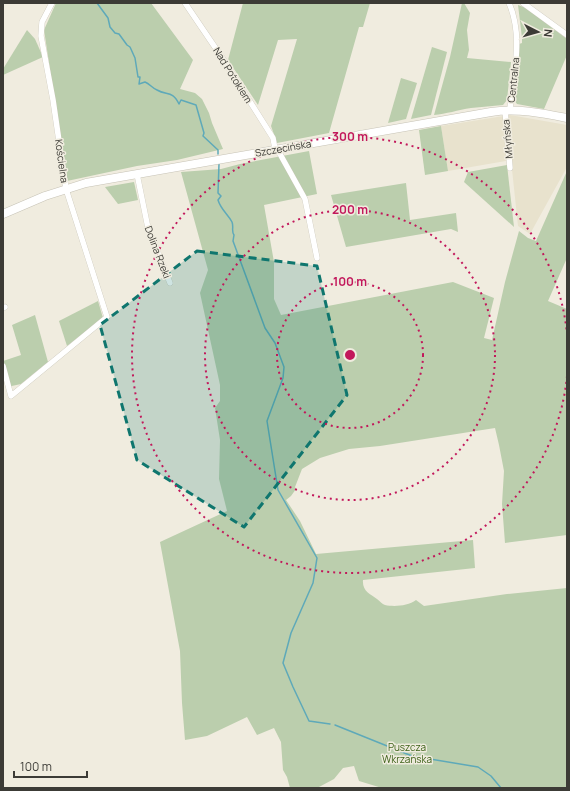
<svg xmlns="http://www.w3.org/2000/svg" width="570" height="791" font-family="Manrope,sans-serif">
<rect width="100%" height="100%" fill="#f0ecdf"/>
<polygon fill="#e8e2cd" points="510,115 567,125 567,167 530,234 518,226 511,160 448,171 441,126"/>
<g fill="#bbcead">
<polygon points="56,3 151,3 193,60 180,89 195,93 202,99 209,113 212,123 223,149 177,160 137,166 67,181 44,30"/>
<polygon points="243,3 370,3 363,27 359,27 329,133 277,143 271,126 297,39 278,40 258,105 228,60"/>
<path d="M462,3H464L470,13L467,30L469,50L467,58L511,62L507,100L503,105C492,106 482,107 471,108C458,110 446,114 434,115L450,57Z"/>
<polygon points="518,5 526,8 567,39 567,55 544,109 517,104 514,100 519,44 522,43 522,38"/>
<polygon points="27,30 35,39 43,57 3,75 3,69"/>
<polygon points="432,47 447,52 431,115 411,119"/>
<polygon points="401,78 417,83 406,119 388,123"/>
<polygon points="441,126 448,171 425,175 419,130"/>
<path d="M309,151L317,194L264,205L274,262V299L281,315L453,282L494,298L484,338L492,340L505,282L519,231L528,238L536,241L567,171V258L548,301L567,309V535L505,543L502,504L504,471L499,445L495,428L380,446L349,449L320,458L302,469L295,487L296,489L291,496L286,500L300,521L316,554L473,540L475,568L363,580C362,591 370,594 377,599C380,601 382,604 385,605C394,607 408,606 416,600L424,606L507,594L567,588V788H382L359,781L354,766L343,768L334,779L319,787V788H290L287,777L283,770L281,742L274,728L257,735L247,717L207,736L185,740L182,703L180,651L160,542L227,511L219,479L220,440L215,408L220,401V385L200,293L208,270L181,172L221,169L240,164Z"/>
<polygon points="507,165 514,227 464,182 468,172"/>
<polygon points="134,182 138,200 118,204 105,187"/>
<polygon points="406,183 410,220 456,213 458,232 451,229 346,247 331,195"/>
<polygon points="98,301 103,318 67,346 59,321"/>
<polygon points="35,315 48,362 21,384 7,387 3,372 3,361 21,355 12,325"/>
</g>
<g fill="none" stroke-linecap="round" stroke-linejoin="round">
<g stroke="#5ea9b9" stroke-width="1.5">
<path d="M97,3L108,18L110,27L115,33L119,34L127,45L130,47L135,58L138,77H140L139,84L145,82C150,84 152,88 157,90C167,96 172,90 179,104L181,100L196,105L204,133L203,136L218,150V154"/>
<path d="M219,164L218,193L221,196L218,200C221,210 228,214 232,222C234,227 231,231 234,235L233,241L265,328L275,343L284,367L283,378L267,421L278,490L317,558L313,583L291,633L283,663L293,687L309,721L330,724"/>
<polyline points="335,725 412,756 478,767 491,776 501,788"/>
</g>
<defs>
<g id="street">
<polyline points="185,3 225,62 273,138 275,149 280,154 305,199 317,258"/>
<path d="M509,3C524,37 513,75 510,110"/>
<polyline points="523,3 567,35"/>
<polyline points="505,110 510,168"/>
<polyline points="137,174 148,228 170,283"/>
<polyline points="3,308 5,307"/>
<polyline points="3,366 11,396 107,317 66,189 53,100 41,36 42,22 52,3"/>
</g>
<path id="secondary" d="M3,214L45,196L86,183L491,112C517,108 542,113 567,118"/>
</defs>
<use href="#street" stroke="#c7c3b6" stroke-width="6"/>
<use href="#secondary" stroke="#c7c3b6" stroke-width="9"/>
<use href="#street" stroke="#fff" stroke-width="5.5"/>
<use href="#secondary" stroke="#fff" stroke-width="8"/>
</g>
<path fill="#0f766e" fill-opacity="0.2" stroke="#0f766e" stroke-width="3" stroke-dasharray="8 5" stroke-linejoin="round" d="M197,251L317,266L347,395L244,527L137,460L100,325Z"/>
<g fill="none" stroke="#c2185b" stroke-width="2" stroke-dasharray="2 4">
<circle cx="350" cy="355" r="73"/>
<circle cx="350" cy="355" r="145"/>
<path d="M567 376A218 218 0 1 1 567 334"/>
</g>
<g text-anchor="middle" stroke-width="3" stroke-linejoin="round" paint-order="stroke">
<g font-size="10" fill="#3c3b36" stroke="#f0ecdf">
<text transform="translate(233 75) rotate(58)" y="4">Nad Potokiem</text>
<text transform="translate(513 80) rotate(-84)" y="4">Centralna</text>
<text transform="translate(507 139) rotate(-95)" y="4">Młyńska</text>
<text transform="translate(283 148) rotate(-10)" y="4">Szczecińska</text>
<text transform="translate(62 161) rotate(82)" y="4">Kościelna</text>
<text transform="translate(158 252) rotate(69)" y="4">Dolina Rzeki</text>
</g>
<g font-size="10" fill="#3e6219" stroke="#f0ecdf">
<text x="407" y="751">Puszcza<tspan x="407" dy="12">Wkrzańska</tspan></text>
</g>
</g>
<circle cx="350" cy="355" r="6" fill="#c2185b" stroke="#f0ecdf" stroke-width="2"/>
<g font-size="12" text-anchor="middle" font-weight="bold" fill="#c2185b" stroke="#f0ecdf" stroke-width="3" stroke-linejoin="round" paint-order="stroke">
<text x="350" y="141">300 m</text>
<text x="350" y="214">200 m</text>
<text x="350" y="286">100 m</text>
</g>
<rect width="570" height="791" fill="none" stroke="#3c3b36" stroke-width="8"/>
<g transform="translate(538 32) rotate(96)" stroke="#f0ecdf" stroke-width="3" paint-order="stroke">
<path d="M0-3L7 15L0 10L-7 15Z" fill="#3c3b36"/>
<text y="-6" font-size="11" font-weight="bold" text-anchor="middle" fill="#3c3b36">N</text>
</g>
<path d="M14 771v6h73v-6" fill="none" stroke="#3c3b36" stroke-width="2"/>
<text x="20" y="771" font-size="12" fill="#3c3b36" stroke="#f0ecdf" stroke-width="3" paint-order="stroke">100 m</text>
</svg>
